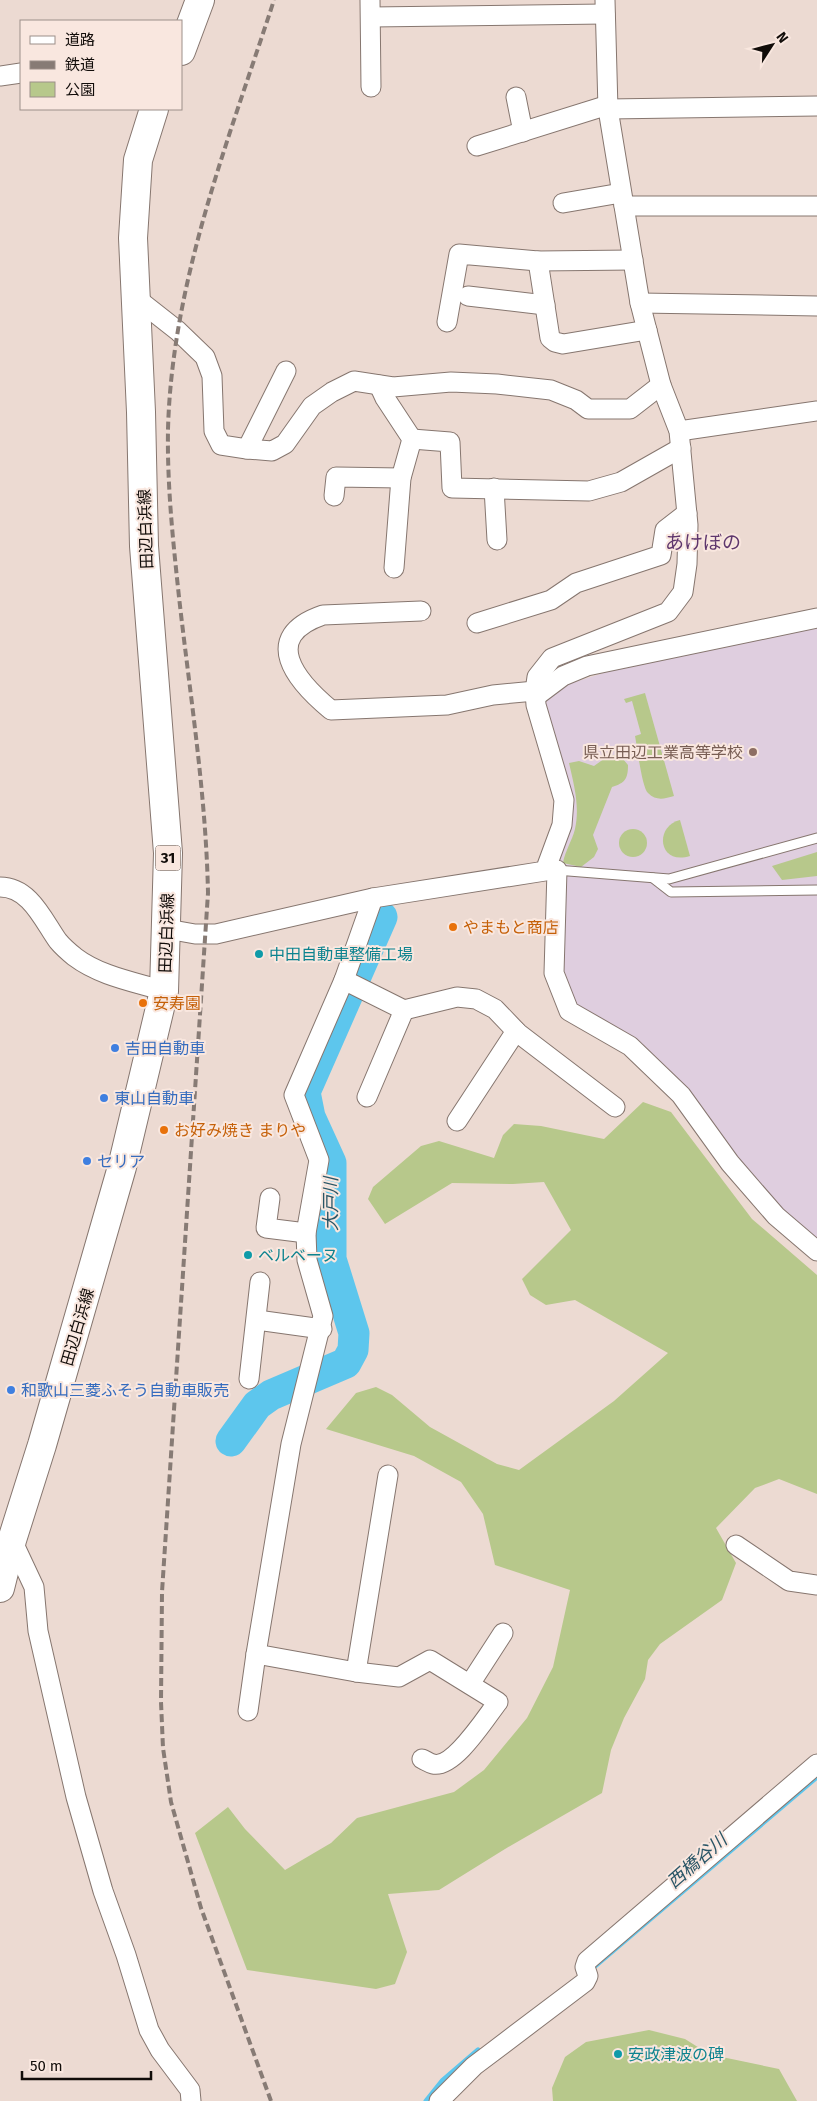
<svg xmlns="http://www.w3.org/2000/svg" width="817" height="2101" font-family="'Fira Sans','Noto Sans JP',sans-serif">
<rect width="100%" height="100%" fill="#ecdad2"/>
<polygon fill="#dfcedf" points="817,623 817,1241 783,1215 681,1095 569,1011 554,973 557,870 562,825 536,705 569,684 663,654"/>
<g fill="#b7c88b">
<path d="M645,693L674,796C664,799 656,801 648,793C642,788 637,746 635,736L641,734L632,701L626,703L624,699Z"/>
<path d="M615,755L623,759L628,765C628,779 625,783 612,787L593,835L598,849L594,857L581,867L563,863C565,851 572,841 575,829C580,806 574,785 569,763L579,761L594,766L608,756Z"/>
<path d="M680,820L690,856C658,866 654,826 680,820Z"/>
<circle cx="633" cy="843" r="14"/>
<polygon points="817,852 817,876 782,880 772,866"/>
<polygon points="643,1102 671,1112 752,1219 817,1275 817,1494 779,1479 755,1488 716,1528 736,1563 722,1600 660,1644 648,1660 645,1679 624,1718 611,1750 602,1793 505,1849 439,1890 388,1894 407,1952 395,1984 376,1989 247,1970 195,1833 228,1807 245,1829 285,1870 331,1843 357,1818 454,1792 484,1770 527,1718 553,1667 570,1590 495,1565 483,1514 461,1482 414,1456 326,1429 356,1393 376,1387 392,1395 430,1427 497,1464 519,1470 614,1401 668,1353 575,1300 546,1305 530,1295 522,1279 571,1230 544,1182 513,1184 452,1183 385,1224 368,1199 373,1187 421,1146 439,1141 494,1158 503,1135 514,1124 541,1126 604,1139"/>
<polygon points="649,2030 685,2039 712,2056 722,2057 779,2069 797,2101 553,2101 552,2088 565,2057 586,2042"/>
</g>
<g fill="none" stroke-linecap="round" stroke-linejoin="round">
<g stroke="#5dc6ed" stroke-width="5">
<polyline points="595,1966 817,1777"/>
<polyline points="426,2101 442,2081 478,2050"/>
</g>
<polyline stroke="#5dc6ed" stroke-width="31" points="231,1441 257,1405 271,1395 346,1363 353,1350 354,1333 331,1259 331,1163 310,1117 305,1092 382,917"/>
<defs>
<g id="lane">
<polyline points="556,870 669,879 817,838"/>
<polyline points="653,878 671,892 817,890"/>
</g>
<g id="street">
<polyline points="370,0 371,87"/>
<polyline points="371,17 605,14"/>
<polyline points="0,76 21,73"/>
<polyline points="516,97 523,132"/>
<polyline points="608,109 817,106"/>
<polyline points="477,146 608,105"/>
<polyline points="563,203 621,193"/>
<polyline points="624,206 817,206"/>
<polyline points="538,261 550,338 555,342 563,344 647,330"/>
<polyline points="468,296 545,305"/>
<polyline points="136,298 178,331 205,357 212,376 214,431 221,445 247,449 272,451 285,444 312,406 332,392 354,381 393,387 451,382 497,384 551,390 576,400 588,409 630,409 661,385"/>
<polyline points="640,303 817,306"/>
<polyline points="447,322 459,254 538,261 633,260"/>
<polyline points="379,385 385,398 412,439 401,478 394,568"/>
<polyline points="679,431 817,411"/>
<polyline points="412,439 450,442 452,488 589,491 621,482 681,448"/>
<polyline points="247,449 286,371"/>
<polyline points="494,488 497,540"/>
<polyline points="334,496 336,477 401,478"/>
<path d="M421,611L323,615C259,637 296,681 331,710L447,705L493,695L535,691"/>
<polyline points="477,623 551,600 576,583 661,555 665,530 687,513"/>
<polyline points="535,697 563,676 587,666 817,618"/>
<polyline points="557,870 554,973 569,1011 630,1046 681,1095 730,1163 776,1216 817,1251"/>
<path d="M0,887C30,887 43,920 58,941C63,947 70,953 75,957C100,976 135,982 164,991"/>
<polyline points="373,898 344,980 294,1095 319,1160 306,1233 307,1260 323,1316 291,1444 256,1654 356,1672 388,1475"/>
<polyline points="167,929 195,934 216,934 373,898 545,871 562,825 564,800 536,705 535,691 537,677 552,658 668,612 683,592 687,564 688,525 679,431 661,385 640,303 608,109 605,0"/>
<polyline points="344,980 404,1010 457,997 476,999 495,1009 518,1033 615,1107"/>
<polyline points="367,1097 404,1010"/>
<polyline points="457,1121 516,1031"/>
<polyline points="270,1198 266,1228 306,1233"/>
<polyline points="257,1320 322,1329"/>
<polyline points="249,1379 260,1282"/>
<polyline points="12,1540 34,1587 38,1631 76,1797 103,1891 126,1955 149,2030 160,2050 190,2090 191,2101"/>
<polyline points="736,1545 789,1581 817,1585"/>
<path d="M356,1672L399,1677L430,1660L498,1702C486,1717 454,1769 433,1764C429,1763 425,1760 422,1759"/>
<polyline points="470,1684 503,1633"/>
<polyline points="248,1711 256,1654"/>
<polyline points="439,2101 474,2066 585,1982 588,1976 585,1967 587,1961 817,1764"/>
</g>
<g id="primary">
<polyline points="181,51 200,0"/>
<polyline points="0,1588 12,1540 42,1445 122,1167 164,991 168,853 144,546 141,412 133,238 138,160 154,109"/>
</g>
</defs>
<use href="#lane" stroke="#86766f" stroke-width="11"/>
<use href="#street" stroke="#86766f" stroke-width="21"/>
<use href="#primary" stroke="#86766f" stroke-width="30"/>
<use href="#lane" stroke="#fff" stroke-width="9"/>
<use href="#street" stroke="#fff" stroke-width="19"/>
<use href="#primary" stroke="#fff" stroke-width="28"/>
<path stroke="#877b75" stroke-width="4" stroke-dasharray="8 4" stroke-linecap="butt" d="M271,2101L201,1908L171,1802L163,1748L161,1702L162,1592L208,893C206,794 190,695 179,597C173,541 167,485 168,429C172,281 229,139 274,0"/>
</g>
<circle fill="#8d6e63" stroke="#f9e7df" stroke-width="2" cx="753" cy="752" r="5"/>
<g fill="#e8710a" stroke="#f9e7df" stroke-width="2">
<circle cx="453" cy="927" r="5"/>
<circle cx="143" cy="1003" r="5"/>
<circle cx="164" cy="1130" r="5"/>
</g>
<g fill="#0f9aa8" stroke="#f9e7df" stroke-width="2">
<circle cx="259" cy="954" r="5"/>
<circle cx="248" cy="1255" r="5"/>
<circle cx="618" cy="2054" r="5"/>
</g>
<g fill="#3f7fe0" stroke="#f9e7df" stroke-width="2">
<circle cx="115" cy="1048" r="5"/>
<circle cx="104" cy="1098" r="5"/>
<circle cx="87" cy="1161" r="5"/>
<circle cx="11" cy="1390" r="5"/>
</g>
<g text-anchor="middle" stroke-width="4" stroke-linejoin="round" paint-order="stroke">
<rect fill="#f9e7df" stroke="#574e49" stroke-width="1" x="155.5" y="845.5" width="25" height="25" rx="4"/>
<g font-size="15" font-weight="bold" fill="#110c09">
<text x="168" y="863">31</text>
</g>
<g font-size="16" fill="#110c09" stroke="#f9e7df">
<text transform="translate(145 529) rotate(-92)" y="6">田辺白浜線</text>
<text transform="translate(166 933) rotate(-88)" y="6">田辺白浜線</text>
<text transform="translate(77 1327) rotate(-74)" y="6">田辺白浜線</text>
</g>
<g font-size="16" fill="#785e54" stroke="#f9e7df" text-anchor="end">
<text x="743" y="758">県立田辺工業高等学校</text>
</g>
<g font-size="16" fill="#c56008" stroke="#f9e7df" text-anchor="start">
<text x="463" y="933">やまもと商店</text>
<text x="153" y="1009">安寿園</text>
<text x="174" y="1136">お好み焼き まりや</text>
</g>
<g font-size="16" fill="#0d838f" stroke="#f9e7df" text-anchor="start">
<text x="269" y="960">中田自動車整備工場</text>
<text x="258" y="1261">ベルベーヌ</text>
<text x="628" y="2060">安政津波の碑</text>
</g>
<g font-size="16" fill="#366cbe" stroke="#f9e7df" text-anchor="start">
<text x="125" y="1054">吉田自動車</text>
<text x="114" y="1104">東山自動車</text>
<text x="97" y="1167">セリア</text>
<text x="21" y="1396">和歌山三菱ふそう自動車販売</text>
</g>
<g font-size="18" font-style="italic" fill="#295566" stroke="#f9e7df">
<text transform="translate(331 1204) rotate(-90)" y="6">大戸川</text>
<text transform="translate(697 1861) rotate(-41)" y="6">西橋谷川</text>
</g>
<g font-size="19" fill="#5e366d" stroke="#f9e7df">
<text x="703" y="549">あけぼの</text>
</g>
</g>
<rect x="20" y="20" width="162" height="90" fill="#f9e7df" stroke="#9c8f89"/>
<rect x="30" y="36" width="25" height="8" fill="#ffffff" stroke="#9c8f89"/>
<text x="65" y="45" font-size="15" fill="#110c09">道路</text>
<rect x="30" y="61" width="25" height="8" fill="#877b75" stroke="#9c8f89"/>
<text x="65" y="70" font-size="15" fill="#110c09">鉄道</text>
<rect x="30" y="82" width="25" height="15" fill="#b7c88b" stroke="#9c8f89"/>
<text x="65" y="95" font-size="15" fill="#110c09">公園</text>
<g transform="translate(772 45) rotate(54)" stroke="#f9e7df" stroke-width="4" paint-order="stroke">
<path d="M0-4L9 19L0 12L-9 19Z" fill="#110c09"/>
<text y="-8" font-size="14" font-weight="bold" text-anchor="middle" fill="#110c09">N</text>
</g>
<path d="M22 2071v8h129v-8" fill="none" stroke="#110c09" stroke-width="2.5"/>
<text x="30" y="2071" font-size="15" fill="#110c09" stroke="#f9e7df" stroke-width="4" paint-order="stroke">50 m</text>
</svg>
